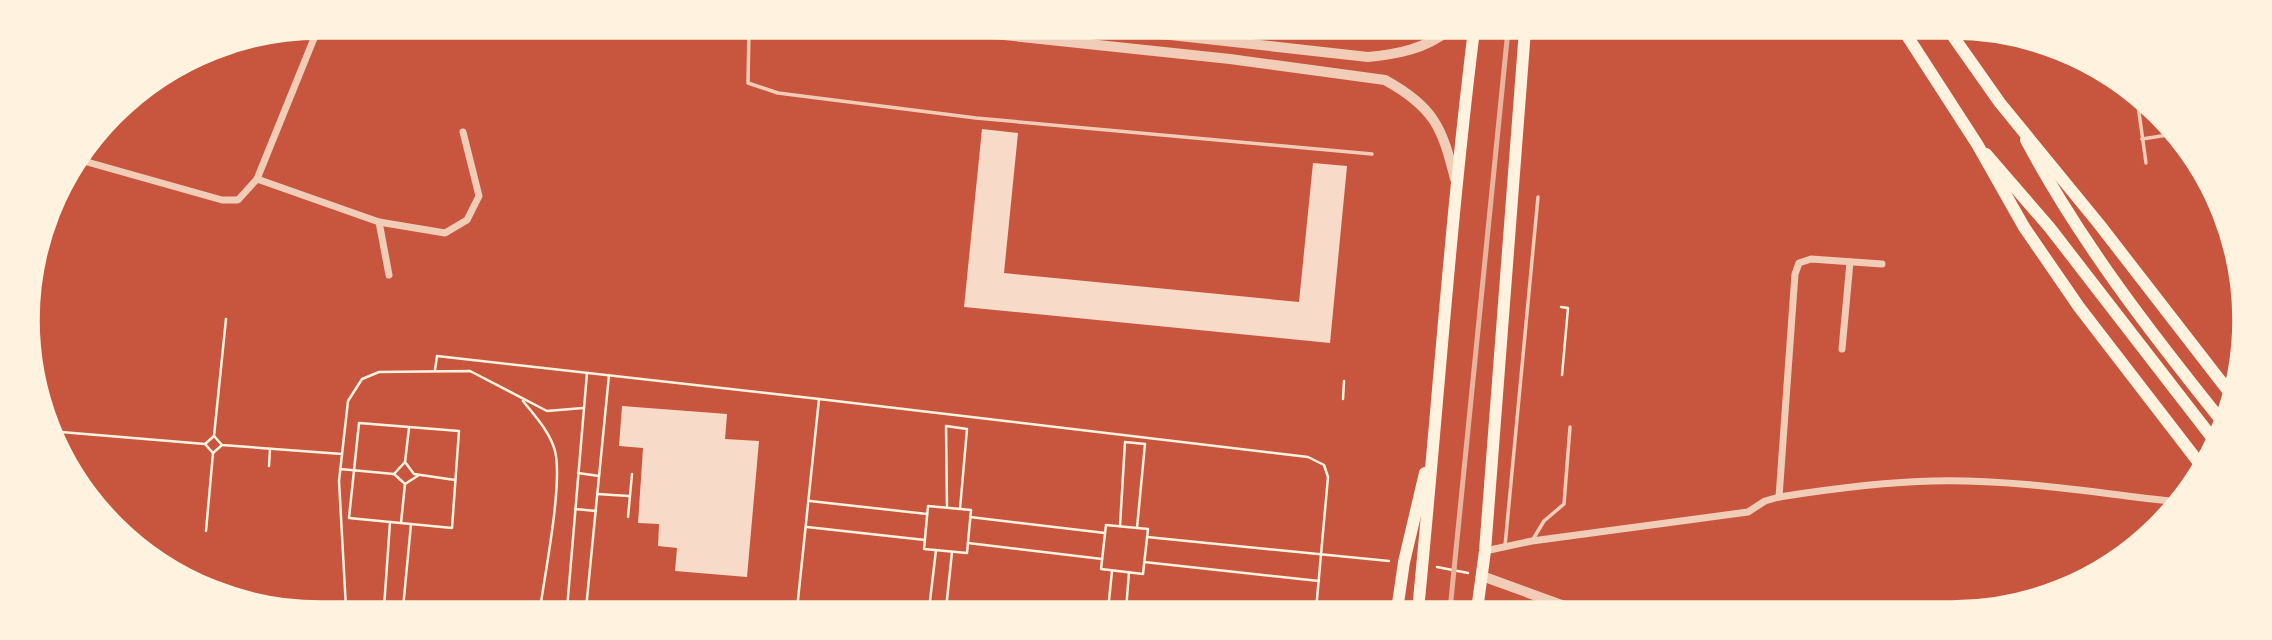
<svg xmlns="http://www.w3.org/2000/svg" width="2272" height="640" font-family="'Source Serif 4',serif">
<rect width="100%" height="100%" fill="#c8553d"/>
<g fill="#f7dbc8">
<polygon points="982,129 1018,133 1004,273 1299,302 1313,163 1347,166 1330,343 964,307"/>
<polygon points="622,406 727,414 725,439 759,441 747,577 675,571 677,548 658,546 659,524 638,523 643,448 619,446"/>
</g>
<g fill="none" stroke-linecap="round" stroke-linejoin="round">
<g stroke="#fff3e0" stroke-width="2.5">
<polyline points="1561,307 1568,308 1562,375"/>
<polyline points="226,319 214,436 222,445 342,454"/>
<polyline points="435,370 437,356 819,399"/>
<polyline points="1343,399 1344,381"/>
<path d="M523,401C535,416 550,432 555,451C563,483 545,573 540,609"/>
<polygon points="359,423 459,431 452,528 349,518"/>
<polyline points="409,428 405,462 414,474 455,480"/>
<polyline points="61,432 205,444 214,436"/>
<polyline points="205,444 213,453 222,445"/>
<polyline points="269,466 270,449"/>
<polyline points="340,469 394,474 405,484 401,523"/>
<polyline points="578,473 599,476"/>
<polyline points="394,474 405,462"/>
<polyline points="405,484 419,475"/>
<polyline points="597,494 629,496"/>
<polyline points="810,501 927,514"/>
<polygon points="928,506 971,510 967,553 924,549"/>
<polyline points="947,507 946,426 967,429 960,509"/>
<polyline points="575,509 596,511"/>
<polyline points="628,517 632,474"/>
<polyline points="970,517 1105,533"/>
<polygon points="1106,525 1148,529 1143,574 1101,569"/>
<polyline points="1120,526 1125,442 1145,444 1137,528"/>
<polyline points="807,527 925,540"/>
<polyline points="206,531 213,453"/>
<polyline points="1147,537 1389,561"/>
<polyline points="968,543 1102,559"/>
<polyline points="1144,562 1319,581"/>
<polyline points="1437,567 1468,573"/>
<polyline points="346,608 339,481 348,401 362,379 379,372 470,371 547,411 583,408"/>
<polyline points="384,608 390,522"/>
<polyline points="403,608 411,524"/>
<polyline points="567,609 587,373"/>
<polyline points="586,609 609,375"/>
<polyline points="797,609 819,399 1308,457 1324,465 1328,477 1316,610"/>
<polyline points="929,609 936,550"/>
<polyline points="946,609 952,552"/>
<polyline points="1108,610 1112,571"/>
<polyline points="1126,610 1129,572"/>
</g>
<g stroke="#f1ccb7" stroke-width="3.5">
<polyline points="749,28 748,83 778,93 976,118 1372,154"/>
<polyline points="2137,98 2146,163"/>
<polyline points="2142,139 2174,134"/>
<polyline points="1532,541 1544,521 1564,504 1570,427"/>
<polyline points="1505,546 1538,197"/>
</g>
<g stroke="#f1ccb7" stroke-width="7">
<polyline points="80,160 222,200 238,200 257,179 319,26"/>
<polyline points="257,179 379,222 389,275"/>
<polyline points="379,222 445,233 467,220 479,196 463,132"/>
<polyline points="1842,349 1850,262"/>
<polyline points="1779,497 1795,274 1799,263 1811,259 1882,264"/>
<path d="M1485,551L1532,541L1748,512L1765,501L1779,497C1830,489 1881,482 1933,481C2014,479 2097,493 2178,502"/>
</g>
<g stroke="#f1ccb7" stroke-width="10">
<path d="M937,28L1230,59L1385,80C1434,107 1442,127 1455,179"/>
<path d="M1116,29L1368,57C1398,54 1425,49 1449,30"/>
<polyline points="1482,576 1578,611"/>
</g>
<g stroke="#fff3e0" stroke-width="12">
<path d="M2026,140C2081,243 2151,333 2224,424"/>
<polyline points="1986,154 2050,228 2217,444"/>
<polyline points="1397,610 1404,562 1425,473"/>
<path d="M1418,610C1437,417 1450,223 1474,30"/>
<polyline points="1477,610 1485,551 1525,30"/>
</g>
<g stroke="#fff3e0" stroke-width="12">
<polyline points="1904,31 1977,144 2024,227 2079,307 2203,468"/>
<polyline points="1950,32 2000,103 2099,224 2233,397"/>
</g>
<polyline stroke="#e9b49f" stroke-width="5" points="1450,610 1508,30"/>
</g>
<path d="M0 0H2272V640H0ZM320 38H1952A282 282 0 0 1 2234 320V320A282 282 0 0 1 1952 602H320A282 282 0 0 1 38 320V320A282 282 0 0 1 320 38Z" fill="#fff3e0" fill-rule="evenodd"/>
<path fill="none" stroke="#fff3e0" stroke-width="3.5" d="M320 38H1952A282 282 0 0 1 2234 320V320A282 282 0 0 1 1952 602H320A282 282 0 0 1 38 320V320A282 282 0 0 1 320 38Z"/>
</svg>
